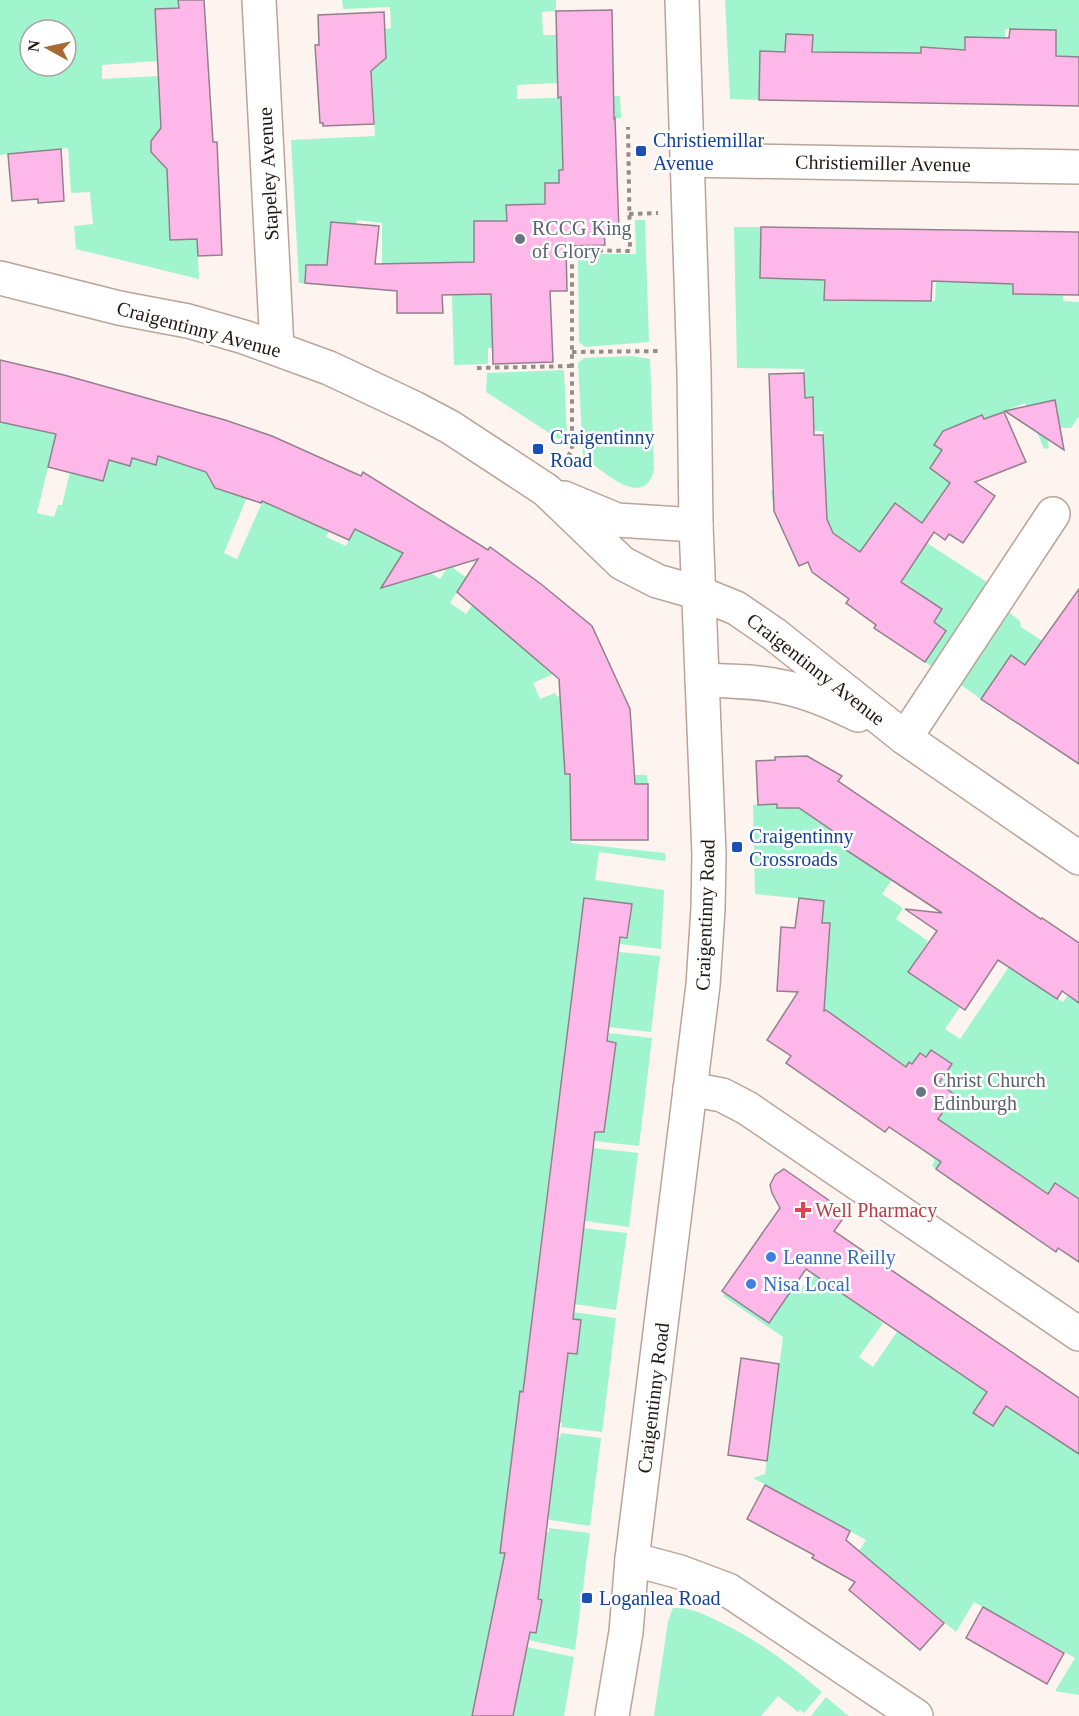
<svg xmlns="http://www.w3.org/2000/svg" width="1079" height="1716" font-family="'Times New Roman',serif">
<rect width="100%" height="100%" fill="#fdf3ef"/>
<g fill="#a0f5ce" fill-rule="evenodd">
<path d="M0,0H178L179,8L155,10L157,61L102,65V79L158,76L161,125L188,123L173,133L156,134L151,141V152L157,159L174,158L176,187L167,188L170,240L197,239L199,279L76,249L74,226L93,224L90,192L71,193L68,148L0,155ZM30,30H66V66H30Z"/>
<polygon points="342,0 556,0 556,11 542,12 543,35 557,35 557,83 517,85 517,99 620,96 621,118 606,119 562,132 563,170 559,183 545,183 546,216 506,206 507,221 474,222 474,294 491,294 493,348 488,348 488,364 454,365 451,263 382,264 382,223 357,220 356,228 325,285 299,283 291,140 375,136 372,73 348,74 347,60 386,57 385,29 391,28 390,7 343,9"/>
<polygon points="725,0 1079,0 1079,57 1071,57 1069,106 1054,106 1056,30 1010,29 1005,29 1004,80 965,37 964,55 921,47 921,54 812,52 813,35 786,34 785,52 760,51 759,100 730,99"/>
<polygon points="635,220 645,220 649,342 585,347 579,342 578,259 584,254 636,254"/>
<polygon points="734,227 761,227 760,278 810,279 824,269 824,299 888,280 889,301 935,301 937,255 1063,283 1063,301 1079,302 1079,416 1071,428 1060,428 1055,401 1041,403 1049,448 1044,449 1025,403 984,419 982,415 942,433 934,445 942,450 930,468 950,483 923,523 894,503 886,515 910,532 831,585 811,569 830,556 815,497 775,515 771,491 825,490 823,431 814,431 813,398 805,398 804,369 737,368"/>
<path d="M632,356L650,359L654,470C644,512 599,468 583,456L578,363L584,358Z"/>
<polygon points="0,365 21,426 38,430 54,422 64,375 70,376 37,513 54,517 58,505 62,505 70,472 103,480 125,392 134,394 126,421 130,466 135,447 156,464 159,454 202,413 215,417 197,469 203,471 205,466 215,469 211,482 215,488 224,491 231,488 272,436 224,553 237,559 265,496 279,495 274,507 294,516 300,504 312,509 332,462 336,464 327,485 334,519 326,537 346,546 355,529 376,540 399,496 413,534 392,571 392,578 400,583 407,581 417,564 440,579 467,537 473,540 454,569 466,577 450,603 466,614 473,604 536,659 580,616 595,631 574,643 558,672 533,683 540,699 555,693 557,697 567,692 621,690 625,699 603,707 565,774 634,769 635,775 647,775 648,784 601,784 600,812 570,811 571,843 665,853 665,861 599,852 595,880 664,890 661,949 620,944 620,937 628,938 631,904 584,898 564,1070 612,1076 616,1043 608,1041 609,1033 652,1038 639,1146 594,1141 595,1132 604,1132 608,1100 559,1094 528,1347 581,1320 572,1319 573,1312 616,1318 602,1432 561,1427 562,1423 529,1392 520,1391 500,1553 543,1558 546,1532 549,1532 549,1528 590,1533 575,1650 528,1640 530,1632 536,1633 542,1600 497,1591 472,1716 0,1716"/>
<polygon points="564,370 567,435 563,442 486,392 487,373"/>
<polygon points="927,543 990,584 934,668 925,662 945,631 934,623 942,609 901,580"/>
<polygon points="1009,612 1020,621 1021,627 1067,657 981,699 961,685"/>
<polygon points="777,804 777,808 817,807 849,829 838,845 855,857 902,865 882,894 903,908 896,919 928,941 908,972 973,988 945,1029 960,1039 1023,946 1020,974 1063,1002 1067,996 1079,1003 1079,1234 1076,1197 1055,1183 1048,1194 960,1134 936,1169 932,1166 935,1160 919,1147 955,1095 939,1083 952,1065 944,1059 939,1066 919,1053 898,1087 867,1039 831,1014 822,1026 830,924 800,921 822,917 824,901 755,894 753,805"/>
<polygon points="619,952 660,956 651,1032 609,1027"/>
<polygon points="593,1148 638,1153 629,1227 585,1221"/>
<polygon points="583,1228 627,1233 616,1310 574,1304"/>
<polygon points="839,1234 849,1241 822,1280 842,1295 846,1290 867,1311 883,1323 859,1357 873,1367 924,1292 933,1297 906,1336 970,1381 997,1343 1012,1353 973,1413 993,1426 1009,1403 1031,1423 1053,1437 1079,1398 1079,1695 1055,1691 1075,1658 974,1602 956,1632 859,1551 866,1540 753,1478 765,1474 783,1337 723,1296 725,1293 769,1323 794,1286 800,1291"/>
<polygon points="561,1433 601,1438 590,1526 550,1520 548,1517 557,1437 560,1437"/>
<path d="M673,1608C691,1607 706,1615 722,1623C762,1643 788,1663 822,1692L804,1713L800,1710L798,1712L778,1696L761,1716H654L668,1621Z"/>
<polygon points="527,1647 574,1657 564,1716 513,1716"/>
<polygon points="826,1697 846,1714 849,1716 811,1716"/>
</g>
<g fill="#fdb8e9" stroke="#93808d" stroke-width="1.5">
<polygon points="178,0 204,0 213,142 217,142 222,255 198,256 197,239 170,240 167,169 151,152 151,141 161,128 155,9 179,8"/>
<polygon points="612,10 614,119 615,118 619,231 604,232 605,245 566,246 567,291 550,291 553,362 493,364 491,294 442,295 443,313 397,313 397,291 305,283 306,265 327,265 331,222 379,226 375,264 474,262 474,221 507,221 506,205 545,204 545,183 559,183 559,170 563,170 561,97 558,98 556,11"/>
<polygon points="384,12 386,58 371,71 374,124 323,126 323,123 320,123 315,45 319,45 318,15"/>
<polygon points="1010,29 1056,30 1056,56 1079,57 1079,106 759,100 760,51 785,52 786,34 813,35 812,52 921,53 921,47 965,50 965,37 1009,38"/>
<polygon points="61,149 64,201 38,203 38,199 12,201 8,154"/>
<polygon points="761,227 1079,232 1079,295 1013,294 1013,284 932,281 931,301 824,300 825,280 760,278"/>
<polygon points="0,360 64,375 225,420 272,436 361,476 363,472 488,550 490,547 541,584 592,626 630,709 635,784 648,784 648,840 571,840 570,774 565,774 559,679 457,592 478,559 381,588 403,553 355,529 349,540 262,501 261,503 215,488 206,472 158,456 156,465 132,458 130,466 109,460 103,481 48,467 56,434 0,422"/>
<polygon points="804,373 805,398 813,397 814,435 823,435 827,519 833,533 860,552 895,503 922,523 950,483 930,468 942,450 934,445 943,431 982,415 984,419 1004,412 1026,462 975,482 995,496 963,543 949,534 945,540 934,532 901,582 942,609 934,622 946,631 925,662 874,628 876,625 846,603 849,599 812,572 808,562 799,566 774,511 769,374"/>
<polygon points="1055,400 1064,450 1005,411"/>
<polygon points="1079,589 1079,764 981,699 1011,655 1025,665"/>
<polygon points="807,756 842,776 838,781 1041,919 1042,918 1079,943 1079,1003 1062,991 1057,999 998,960 965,1010 908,972 937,931 905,909 942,913 843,848 843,838 799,808 777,808 777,804 758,805 756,761 775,760 775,757"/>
<polygon points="584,898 632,904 627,938 620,937 607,1041 616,1043 604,1132 595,1132 573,1319 581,1320 577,1354 568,1353 538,1599 542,1600 536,1633 530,1632 513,1716 472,1716 505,1553 500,1553 520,1391 523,1392"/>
<polygon points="799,898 824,901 822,923 830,923 824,1011 826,1010 906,1067 909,1062 912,1064 920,1053 926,1057 931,1050 952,1064 939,1083 955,1095 938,1119 1048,1194 1055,1183 1079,1199 1079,1262 1058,1248 1056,1252 936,1169 941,1162 889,1127 885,1132 786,1063 791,1056 767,1040 798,992 777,991 781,927 795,928"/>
<polygon points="784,1169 847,1213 834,1231 1079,1398 1079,1454 1006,1406 993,1426 973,1413 987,1392 806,1269 769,1323 722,1291 780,1208 772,1193 770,1185 775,1175"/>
<polygon points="741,1358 779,1364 767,1461 728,1455"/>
<polygon points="765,1485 850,1531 846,1540 944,1623 920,1650 849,1590 855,1582 812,1558 814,1555 747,1519"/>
<polygon points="983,1607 1064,1653 1047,1684 966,1638"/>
</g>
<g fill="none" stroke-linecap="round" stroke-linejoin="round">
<defs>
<g id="minor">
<polyline points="259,0 277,348"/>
<polyline points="687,160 1079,167"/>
<polyline points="0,278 119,308 188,321 244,337 329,368 414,408 450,427 546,490 622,563 657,581 699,593 736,608 774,634 905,738 1079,858"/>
<polyline points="564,498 617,520 696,525"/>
<path d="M702,680C729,681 757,681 783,687C809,692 834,703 858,715"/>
<polyline points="905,738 1053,514"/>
<polyline points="690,1089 722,1095 747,1108 1079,1334"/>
<polyline points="632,1559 680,1572 728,1590 916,1716"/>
<polyline points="612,1716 626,1632 632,1559 703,985 708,909 709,854 696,525 694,371 682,0"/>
</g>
</defs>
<use href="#minor" stroke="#baa49a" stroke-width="36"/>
<g stroke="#968d89" stroke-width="4" stroke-dasharray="4.5 4.5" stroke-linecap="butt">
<polyline points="629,214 658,213"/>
<polyline points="572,352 661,351"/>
<polyline points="477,368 572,366"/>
<polyline points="563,464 572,450 572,250 630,251 628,127"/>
</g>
<use href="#minor" stroke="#fff" stroke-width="33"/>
</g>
<g fill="#1a4fb4" stroke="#fff" stroke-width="2">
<rect x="635" y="145" width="12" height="12" rx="3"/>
<rect x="532" y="443" width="12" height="12" rx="3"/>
<rect x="731" y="841" width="12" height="12" rx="3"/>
<rect x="581" y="1592" width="12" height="12" rx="3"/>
</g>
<g fill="#6b7280" stroke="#fff" stroke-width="2">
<circle cx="520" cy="239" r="6"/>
<circle cx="921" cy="1092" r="6"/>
</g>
<path fill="#e0444e" stroke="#fff" stroke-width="2" d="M800 1201h6v6h6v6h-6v6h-6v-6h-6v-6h6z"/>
<g fill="#3f7fe0" stroke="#fff" stroke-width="2">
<circle cx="771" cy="1257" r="6"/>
<circle cx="751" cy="1284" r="6"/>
</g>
<g text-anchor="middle" stroke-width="5" stroke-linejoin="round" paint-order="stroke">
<g font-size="20" fill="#164399" stroke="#fff" text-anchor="start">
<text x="653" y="147">Christiemillar<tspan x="653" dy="23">Avenue</tspan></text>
<text x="550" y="444">Craigentinny<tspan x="550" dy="23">Road</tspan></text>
<text x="749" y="843">Craigentinny<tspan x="749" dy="23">Crossroads</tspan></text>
<text x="599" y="1605">Loganlea Road</text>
</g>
<g font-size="20" fill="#201814" stroke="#fff">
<text transform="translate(883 163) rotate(1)" y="7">Christiemiller Avenue</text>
<text transform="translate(268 174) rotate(-93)" y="7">Stapeley Avenue</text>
<text transform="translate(199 329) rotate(15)" y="7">Craigentinny Avenue</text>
<text transform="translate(816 669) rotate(38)" y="7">Craigentinny Avenue</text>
<text transform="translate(705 915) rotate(-88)" y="7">Craigentinny Road</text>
<text transform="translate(653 1398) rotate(-83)" y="7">Craigentinny Road</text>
</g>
<g font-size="20" fill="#5b616d" stroke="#fff" text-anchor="start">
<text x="532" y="235">RCCG King<tspan x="532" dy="23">of Glory</tspan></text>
<text x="933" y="1087">Christ Church<tspan x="933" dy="23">Edinburgh</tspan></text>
</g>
<g font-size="20" fill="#be3a42" stroke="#fff" text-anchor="start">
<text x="815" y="1217">Well Pharmacy</text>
</g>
<g font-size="20" fill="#366cbe" stroke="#fff" text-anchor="start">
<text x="783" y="1264">Leanne Reilly</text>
<text x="763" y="1291">Nisa Local</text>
</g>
</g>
<g transform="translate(48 48) rotate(278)"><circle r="28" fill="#ffffff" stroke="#a6a3a1" stroke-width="1.5"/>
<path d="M0-4.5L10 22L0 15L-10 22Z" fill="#a96932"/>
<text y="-9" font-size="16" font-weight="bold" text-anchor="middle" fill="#201814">N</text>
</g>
</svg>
